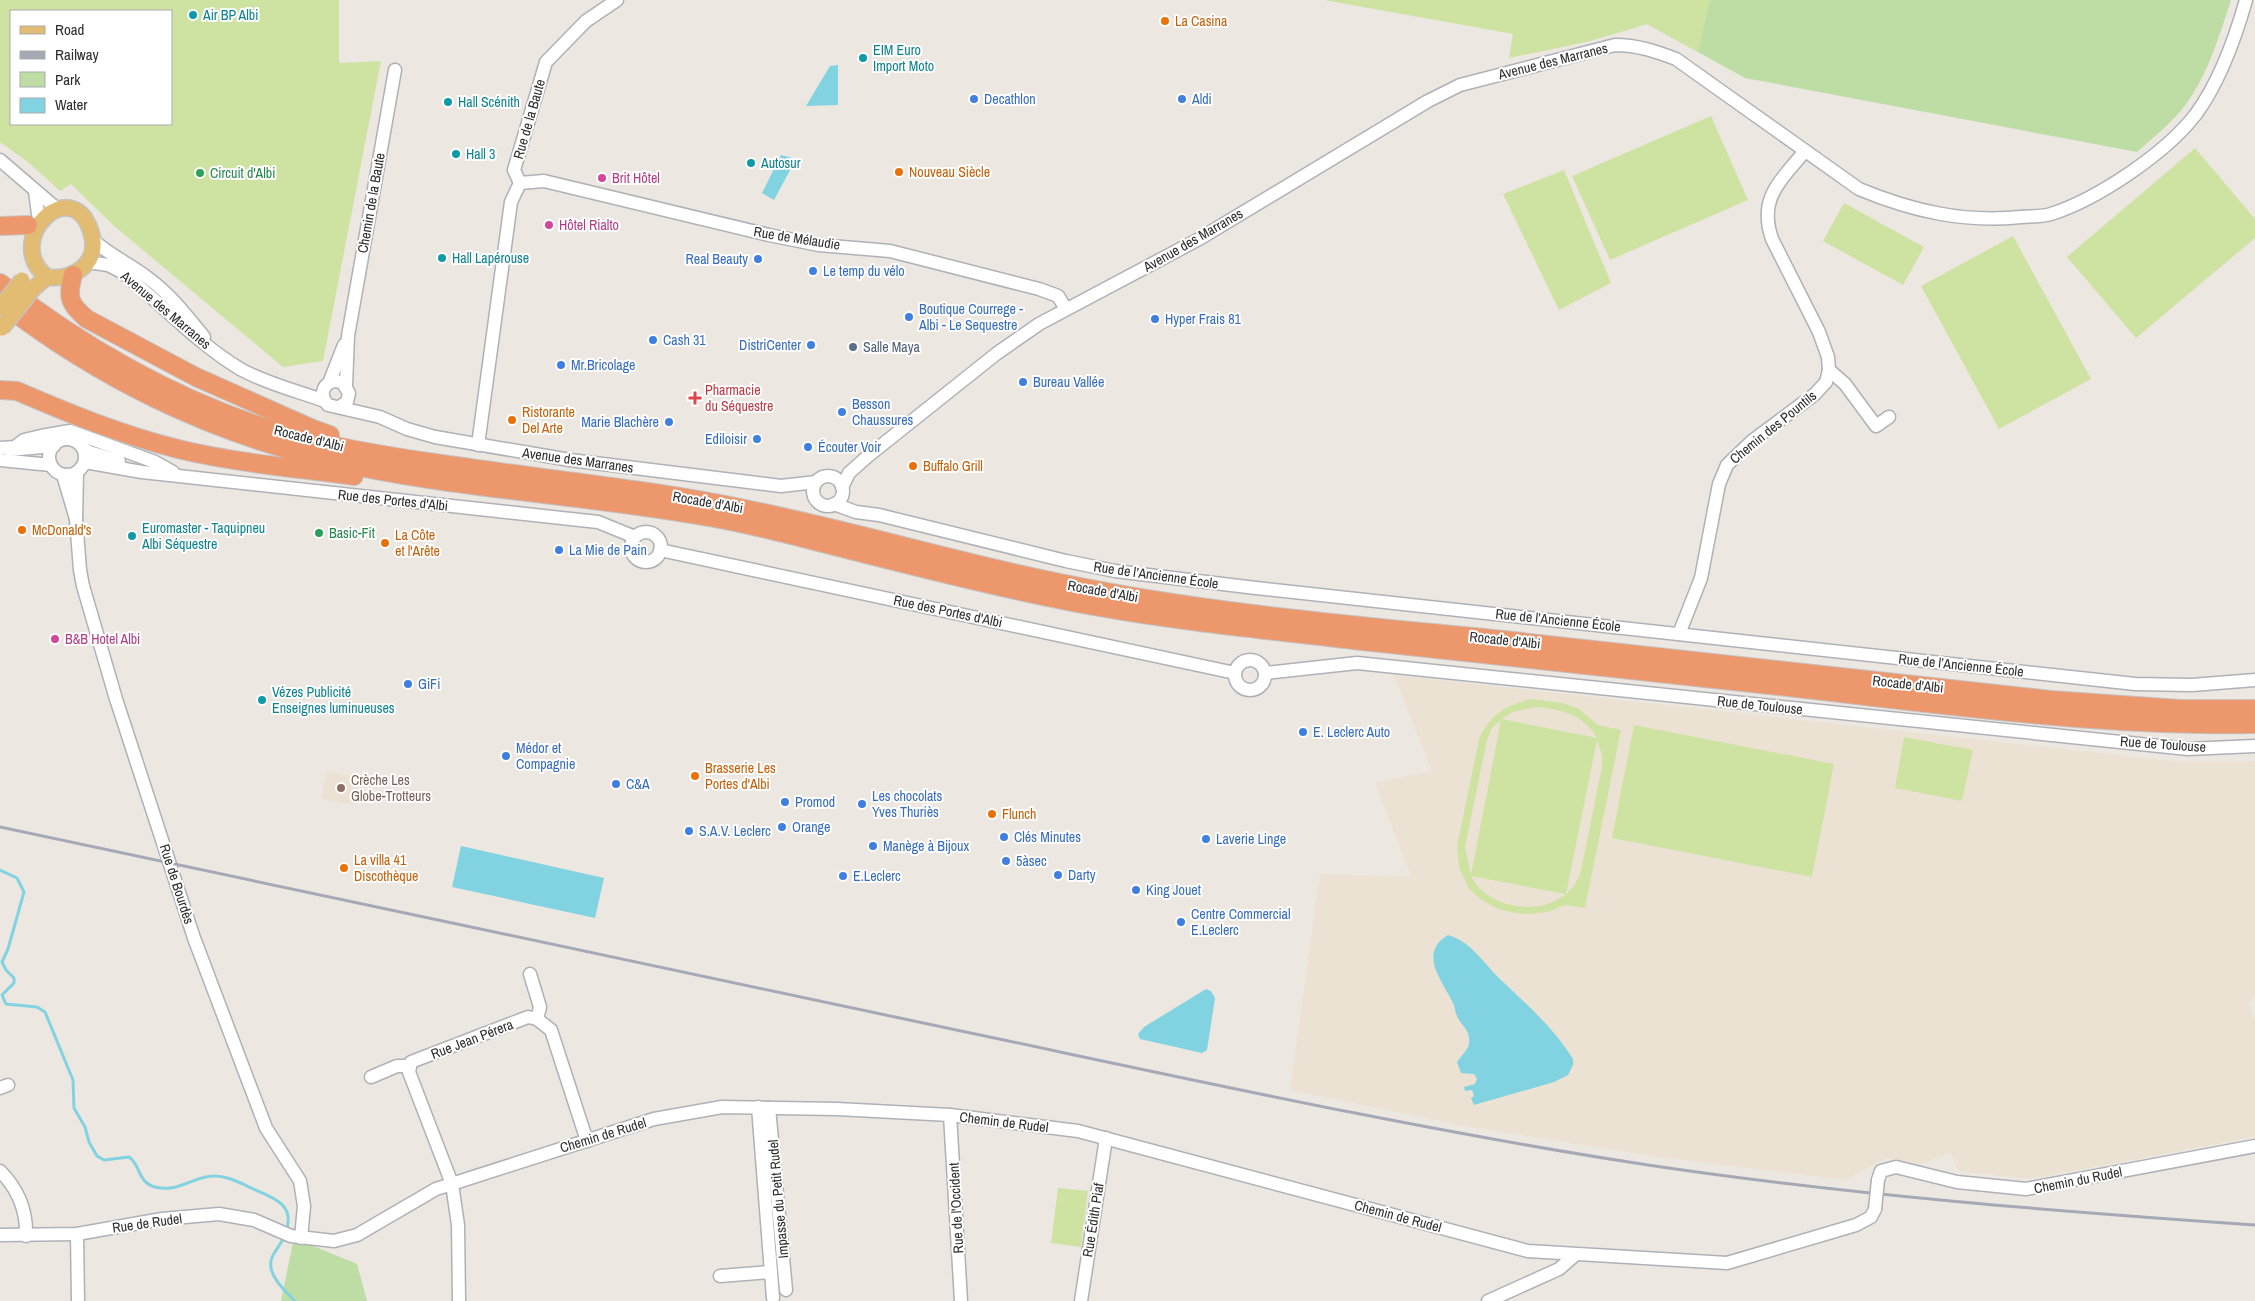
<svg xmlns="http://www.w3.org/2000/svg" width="2255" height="1301" font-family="'Archivo Narrow',sans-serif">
<rect width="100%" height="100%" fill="#ede7e2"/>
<g fill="#ece2d4">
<polygon points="1394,675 2182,762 2255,761 2255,996 2250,1003 2252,1015 2255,1018 2255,1137 2030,1179 1958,1171 1951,1153 1918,1165 1887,1158 1844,1180 1659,1157 1469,1127 1290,1090 1320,874 1411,877 1375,782 1432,772"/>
<polygon points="327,771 360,778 354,805 321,798"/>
</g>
<g fill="#bedda5">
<path d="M1673,0H2231C2220,33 2210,68 2191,97C2177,119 2156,135 2137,152L1745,78L1647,24L1586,42Z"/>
<polygon points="294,1238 357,1264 367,1301 281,1301"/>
</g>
<g fill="#cee3a2" fill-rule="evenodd">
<path d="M0,0H339V63L381,61L323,361L283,367L113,225L71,184L60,191L28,162L0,142ZM11,11H171V124H11Z"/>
<polygon points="1324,0 1710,0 1698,52 1647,24 1586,42 1509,58 1513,34"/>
<polygon points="1711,116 1748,200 1610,260 1572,176"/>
<polygon points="2195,148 2255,219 2255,238 2136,338 2067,257"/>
<polygon points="1564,170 1611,283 1559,310 1503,194"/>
<polygon points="1844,203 1924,247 1903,285 1823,241"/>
<polygon points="2013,236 2091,379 1999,429 1921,286"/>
<path d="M1530,699L1563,703L1579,709L1598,725L1621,730L1585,908L1564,905L1548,912L1529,914L1515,913L1498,909L1482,900L1470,890L1459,868L1457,846L1479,739C1492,713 1503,707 1530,699ZM1536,707C1560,709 1585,715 1597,738L1502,719L1513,712ZM1501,720L1471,875L1465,847L1487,740L1492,728ZM1597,740L1602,755V767L1580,875L1574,886L1566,894ZM1471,876L1565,894V895C1557,900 1549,904 1540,906C1515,911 1482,899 1471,876Z"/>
<polygon points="1634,725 1834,764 1812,877 1612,838"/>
<polygon points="1904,737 1973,750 1962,801 1895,788"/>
<polygon points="1058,1188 1088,1191 1081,1247 1051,1243"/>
</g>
<g fill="#81d3e2">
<polygon points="838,65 838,105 806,106 830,66"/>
<polygon points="781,155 796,159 774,200 762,193"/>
<polygon points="461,846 604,878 595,918 452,887"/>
<path d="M1448,935C1472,942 1483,963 1500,979C1526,1004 1554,1028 1573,1059V1065L1568,1075L1554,1082L1474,1105L1471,1098L1474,1096L1472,1090L1465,1091L1464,1087L1475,1084L1477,1079L1474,1074L1461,1073L1457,1062C1461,1056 1469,1049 1469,1043C1471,1030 1461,1026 1457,1016C1455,1012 1455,1008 1454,1005C1443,981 1417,954 1448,935Z"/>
<polygon points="1206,989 1211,991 1215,998 1207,1050 1202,1053 1140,1039 1138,1034 1144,1027"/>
</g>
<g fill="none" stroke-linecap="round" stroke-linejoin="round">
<g stroke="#81d3e2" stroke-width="3">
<path d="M0,870L17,878L24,892L8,949L2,962L6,970L14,978V983L2,995L6,1004L37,1007L45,1012L73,1080L74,1108L85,1127L89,1142L97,1156L104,1160L129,1157C141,1165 137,1182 155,1187C179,1193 193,1176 214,1176C227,1176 236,1181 247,1186C266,1196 297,1201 286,1231"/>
<path d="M284,1237C281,1245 272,1253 271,1261C268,1276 286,1292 295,1301"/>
</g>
<defs>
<g id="minor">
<polyline points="0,160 56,208"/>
<polyline points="520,183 544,181 769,235 819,245 890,251 1039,289 1058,296 1066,309"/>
<polyline points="520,183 514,170 546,62 586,21 617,0"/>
<polyline points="35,191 38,214"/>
<path d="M93,240C109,255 130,264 148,278C170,294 186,315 204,337"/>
<path d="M88,262L108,265L120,271C162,303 196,343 242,370C268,384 297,391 325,401"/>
<polyline points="1829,370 1845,384 1876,426 1889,417"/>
<polyline points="329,383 344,345"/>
<polyline points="346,385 348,336 395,70"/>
<path d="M339,407L347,402L349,393L342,382L333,381C321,386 320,396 328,405L380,417L407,429L435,437L570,460L781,486L816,482"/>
<circle cx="67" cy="457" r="18"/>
<polyline points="478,445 511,202 520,183"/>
<polyline points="0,448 15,447 24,440 41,436 70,431 155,462 173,472"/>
<polyline points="83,448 89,452 119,461"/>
<polyline points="9,450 54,446"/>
<polyline points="0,460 51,465"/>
<polyline points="85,462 142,472 598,522 635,537"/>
<polyline points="63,475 76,519 77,472"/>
<circle cx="828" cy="491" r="15"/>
<path d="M842,487L849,473L868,456L996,354L1039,324L1199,239L1428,101L1460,85L1615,45C1637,45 1655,51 1676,59L1859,189C1912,211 1964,223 2021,217C2031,216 2042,217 2051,214C2098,199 2166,153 2196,114C2220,81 2235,39 2246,0"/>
<polyline points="834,504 856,512 879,515 1066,561 1115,571 1256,588 2135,684 2192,685 2255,680"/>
<polyline points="76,519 80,570 83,586 116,699 194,938 266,1128 300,1181 304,1206 301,1238"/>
<circle cx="646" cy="547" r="15"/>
<polyline points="660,550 1235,673"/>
<path d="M1679,634L1701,578L1719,484L1727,465L1752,441L1815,394L1826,382L1829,370L1828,357L1819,332L1772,239C1758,198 1780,182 1804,152"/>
<circle cx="1250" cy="675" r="15"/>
<polyline points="1265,673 1357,663 2188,749 2255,746"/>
<polyline points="530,974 540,1007 537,1019"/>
<polyline points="371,1077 397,1066 409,1066"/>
<polyline points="0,1088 8,1085"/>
<polyline points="758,1107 773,1298"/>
<polyline points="769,1108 786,1290"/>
<polyline points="950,1115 961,1301"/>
<path d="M0,1171C18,1189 27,1211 26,1236"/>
<polyline points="1878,1180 1881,1171 1896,1167 1957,1182 2026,1189 2255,1146"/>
<polyline points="77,1234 78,1301"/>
<polyline points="0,1235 77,1234 162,1219 219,1214 254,1220 291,1236 334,1241 357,1235 436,1189 654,1119 722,1107 837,1109 950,1115 1078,1131 1528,1251 1727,1263 1856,1225 1871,1217 1875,1209"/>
<polyline points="720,1276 771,1272"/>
<polyline points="459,1301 458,1225 452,1184 409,1072 411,1062 528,1017 537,1019 551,1030 587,1141"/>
<polyline points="1081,1301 1106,1138"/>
<polyline points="1488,1301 1559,1269 1575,1255"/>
</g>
<path id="major" d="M33,289L47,277C72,281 99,264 92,236C75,168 0,240 47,277"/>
<g id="highway">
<polyline points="0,226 28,225"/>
<path d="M73,275C67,297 69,304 87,319L196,377L313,429L330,435"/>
<path d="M0,283C87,350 183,405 289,435C337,448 386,456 435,463C540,479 646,488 750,510C868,534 983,570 1102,591C1237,616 1376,627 1513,641C1692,660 1871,680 2051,700L2180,709H2255"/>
<path d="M2,303C97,377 207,431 324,459C452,490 585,494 714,518C760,526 805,539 850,550C933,571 1016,592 1099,607C1183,622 1268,630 1353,640C1476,653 1599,667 1723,680C1899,698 2077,727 2255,724"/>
<path d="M0,390L17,391C70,414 122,435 178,449C236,463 296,468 354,476"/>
</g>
</defs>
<use href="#minor" stroke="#aeb1b8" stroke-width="15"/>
<use href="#major" stroke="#c4c4c4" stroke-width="18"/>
<use href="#highway" stroke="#c4c4c4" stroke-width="20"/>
<use href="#minor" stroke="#fff" stroke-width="12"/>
<use href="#major" stroke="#e2bc72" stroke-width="15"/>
<use href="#highway" stroke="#ed976d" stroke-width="18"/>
<path stroke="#a5a9b5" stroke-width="3" d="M0,827C316,894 631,961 947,1028C1180,1077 1412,1129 1648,1165C1849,1195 2052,1211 2255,1225"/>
<defs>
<polyline id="minor-bridge" points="1875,1209 1878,1180"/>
<g id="major-bridge">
<polyline points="0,308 22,280"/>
<polyline points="2,328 33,289"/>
</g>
</defs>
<use href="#minor-bridge" stroke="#aeb1b8" stroke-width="15" stroke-linecap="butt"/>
<use href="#major-bridge" stroke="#c4c4c4" stroke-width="18" stroke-linecap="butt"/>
<use href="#minor-bridge" stroke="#fff" stroke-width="12"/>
<use href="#major-bridge" stroke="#e2bc72" stroke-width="15"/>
</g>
<g fill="#0f9aa8" stroke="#fff" stroke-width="2">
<circle cx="193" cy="15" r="5"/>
<circle cx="863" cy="58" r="5"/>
<circle cx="448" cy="102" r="5"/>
<circle cx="456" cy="154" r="5"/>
<circle cx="751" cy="163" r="5"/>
<circle cx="442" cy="258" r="5"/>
<circle cx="132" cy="536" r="5"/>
<circle cx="262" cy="700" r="5"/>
</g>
<g fill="#e8710a" stroke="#fff" stroke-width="2">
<circle cx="1165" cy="21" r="5"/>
<circle cx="899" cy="172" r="5"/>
<circle cx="512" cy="420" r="5"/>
<circle cx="913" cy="466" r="5"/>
<circle cx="22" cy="530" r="5"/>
<circle cx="385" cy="543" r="5"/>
<circle cx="695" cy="776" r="5"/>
<circle cx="992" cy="814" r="5"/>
<circle cx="344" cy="868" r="5"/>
</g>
<g fill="#3f7fe0" stroke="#fff" stroke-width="2">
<circle cx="974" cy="99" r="5"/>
<circle cx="1182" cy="99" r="5"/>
<circle cx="758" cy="259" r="5"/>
<circle cx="813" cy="271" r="5"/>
<circle cx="909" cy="317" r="5"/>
<circle cx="1155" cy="319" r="5"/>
<circle cx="653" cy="340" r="5"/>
<circle cx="811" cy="345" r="5"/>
<circle cx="561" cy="365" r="5"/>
<circle cx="1023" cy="382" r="5"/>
<circle cx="842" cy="412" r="5"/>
<circle cx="669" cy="422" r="5"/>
<circle cx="757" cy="439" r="5"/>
<circle cx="808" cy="447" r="5"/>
<circle cx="559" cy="550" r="5"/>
<circle cx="408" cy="684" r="5"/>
<circle cx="1303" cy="732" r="5"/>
<circle cx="506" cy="756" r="5"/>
<circle cx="616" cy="784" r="5"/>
<circle cx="785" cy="802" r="5"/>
<circle cx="862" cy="804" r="5"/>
<circle cx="782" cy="827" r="5"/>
<circle cx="689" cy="831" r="5"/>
<circle cx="1004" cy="837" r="5"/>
<circle cx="1206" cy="839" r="5"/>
<circle cx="873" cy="846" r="5"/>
<circle cx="1006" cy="861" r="5"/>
<circle cx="1058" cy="875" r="5"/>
<circle cx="843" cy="876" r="5"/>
<circle cx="1136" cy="890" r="5"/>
<circle cx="1181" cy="922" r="5"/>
</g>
<g fill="#2e9e5b" stroke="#fff" stroke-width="2">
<circle cx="200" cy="173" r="5"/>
<circle cx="319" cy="533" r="5"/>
</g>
<g fill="#d1479c" stroke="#fff" stroke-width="2">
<circle cx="602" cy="178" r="5"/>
<circle cx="549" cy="225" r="5"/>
<circle cx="55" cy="639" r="5"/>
</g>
<circle fill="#5c6f8a" stroke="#fff" stroke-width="2" cx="853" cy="347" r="5"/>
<path fill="#e0444e" stroke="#fff" stroke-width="2" d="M692.5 390.5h5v5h5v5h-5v5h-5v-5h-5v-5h5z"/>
<circle fill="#8d6e63" stroke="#fff" stroke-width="2" cx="341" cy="788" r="5"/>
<g text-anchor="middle" stroke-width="4" stroke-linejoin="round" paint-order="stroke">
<g font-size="14" fill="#0d838f" stroke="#fff" text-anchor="start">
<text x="203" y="20">Air BP Albi</text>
<text x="873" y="55">EIM Euro<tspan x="873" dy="16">Import Moto</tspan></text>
<text x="458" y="107">Hall Scénith</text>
<text x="466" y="159">Hall 3</text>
<text x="761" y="168">Autosur</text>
<text x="452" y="263">Hall Lapérouse</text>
<text x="142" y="533">Euromaster - Taquipneu<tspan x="142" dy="16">Albi Séquestre</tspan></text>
<text x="272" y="697">Vézes Publicité<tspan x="272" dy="16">Enseignes luminueuses</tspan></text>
</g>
<g font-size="14" fill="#c56008" stroke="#fff" text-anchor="start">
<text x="1175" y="26">La Casina</text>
<text x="909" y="177">Nouveau Siècle</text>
<text x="522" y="417">Ristorante<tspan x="522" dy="16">Del Arte</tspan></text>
<text x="923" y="471">Buffalo Grill</text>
<text x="32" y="535">McDonald's</text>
<text x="395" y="540">La Côte<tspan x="395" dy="16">et l'Arête</tspan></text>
<text x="705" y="773">Brasserie Les<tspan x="705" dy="16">Portes d'Albi</tspan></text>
<text x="1002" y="819">Flunch</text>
<text x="354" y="865">La villa 41<tspan x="354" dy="16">Discothèque</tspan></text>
</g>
<g font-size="14" fill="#2d2d2d" stroke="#fff">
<text transform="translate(1553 61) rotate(-14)" y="5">Avenue des Marranes</text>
<text transform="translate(529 119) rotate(-74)" y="5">Rue de la Baute</text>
<text transform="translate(371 203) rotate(-80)" y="5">Chemin de la Baute</text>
<text transform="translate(797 238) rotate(9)" y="5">Rue de Mélaudie</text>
<text transform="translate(1193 240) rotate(-30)" y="5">Avenue des Marranes</text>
<text transform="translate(166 310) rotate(40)" y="5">Avenue des Marranes</text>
<text transform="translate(1773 427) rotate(-39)" y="5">Chemin des Pountils</text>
<text transform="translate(309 438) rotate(14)" y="5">Rocade d'Albi</text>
<text transform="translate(578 460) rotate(8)" y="5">Avenue des Marranes</text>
<text transform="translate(393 500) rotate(6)" y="5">Rue des Portes d'Albi</text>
<text transform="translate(708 502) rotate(10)" y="5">Rocade d'Albi</text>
<text transform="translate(1156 575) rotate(8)" y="5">Rue de l’Ancienne École</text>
<text transform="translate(1103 591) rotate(10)" y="5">Rocade d'Albi</text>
<text transform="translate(948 611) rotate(12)" y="5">Rue des Portes d'Albi</text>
<text transform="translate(1558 620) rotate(6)" y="5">Rue de l’Ancienne École</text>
<text transform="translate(1505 640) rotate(6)" y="5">Rocade d'Albi</text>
<text transform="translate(1961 665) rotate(6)" y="5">Rue de l’Ancienne École</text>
<text transform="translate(1908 684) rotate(6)" y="5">Rocade d'Albi</text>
<text transform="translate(1760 705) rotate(6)" y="5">Rue de Toulouse</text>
<text transform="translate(2163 744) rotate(4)" y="5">Rue de Toulouse</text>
<text transform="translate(177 884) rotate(72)" y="5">Rue de Bourdès</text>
<text transform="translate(472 1039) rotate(-21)" y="5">Rue Jean Pérera</text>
<text transform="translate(1004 1122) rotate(7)" y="5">Chemin de Rudel</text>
<text transform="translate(603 1135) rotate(-17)" y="5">Chemin de Rudel</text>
<text transform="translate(2078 1180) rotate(-11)" y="5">Chemin du Rudel</text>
<text transform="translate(778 1199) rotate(-95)" y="5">Impasse du Petit Rudel</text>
<text transform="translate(956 1208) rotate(-93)" y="5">Rue de l'Occident</text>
<text transform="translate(1398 1216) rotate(15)" y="5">Chemin de Rudel</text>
<text transform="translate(1093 1220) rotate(-81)" y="5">Rue Édith Piaf</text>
<text transform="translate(147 1223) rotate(-8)" y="5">Rue de Rudel</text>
</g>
<g font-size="14" fill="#366cbe" stroke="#fff" text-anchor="start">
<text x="984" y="104">Decathlon</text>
<text x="1192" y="104">Aldi</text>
<text x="748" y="264" text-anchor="end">Real Beauty</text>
<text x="823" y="276">Le temp du vélo</text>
<text x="919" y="314">Boutique Courrege -<tspan x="919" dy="16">Albi - Le Sequestre</tspan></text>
<text x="1165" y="324">Hyper Frais 81</text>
<text x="663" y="345">Cash 31</text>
<text x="801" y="350" text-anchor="end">DistriCenter</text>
<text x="571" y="370">Mr.Bricolage</text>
<text x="1033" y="387">Bureau Vallée</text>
<text x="852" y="409">Besson<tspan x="852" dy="16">Chaussures</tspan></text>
<text x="659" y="427" text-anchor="end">Marie Blachère</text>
<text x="747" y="444" text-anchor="end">Ediloisir</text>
<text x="818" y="452">Écouter Voir</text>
<text x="569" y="555">La Mie de Pain</text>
<text x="418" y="689">GiFi</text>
<text x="1313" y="737">E. Leclerc Auto</text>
<text x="516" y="753">Médor et<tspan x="516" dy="16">Compagnie</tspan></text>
<text x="626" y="789">C&amp;A</text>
<text x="872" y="801">Les chocolats<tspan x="872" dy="16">Yves Thuriès</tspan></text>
<text x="795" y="807">Promod</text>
<text x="792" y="832">Orange</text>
<text x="699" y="836">S.A.V. Leclerc</text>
<text x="1014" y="842">Clés Minutes</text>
<text x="1216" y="844">Laverie Linge</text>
<text x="883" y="851">Manège à Bijoux</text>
<text x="1016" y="866">5àsec</text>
<text x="1068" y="880">Darty</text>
<text x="853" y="881">E.Leclerc</text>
<text x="1146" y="895">King Jouet</text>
<text x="1191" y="919">Centre Commercial<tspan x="1191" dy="16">E.Leclerc</tspan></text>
</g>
<g font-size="14" fill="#27864d" stroke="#fff" text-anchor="start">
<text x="210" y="178">Circuit d'Albi</text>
<text x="329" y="538">Basic-Fit</text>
</g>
<g font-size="14" fill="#b23c85" stroke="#fff" text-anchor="start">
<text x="612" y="183">Brit Hôtel</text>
<text x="559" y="230">Hôtel Rialto</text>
<text x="65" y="644">B&amp;B Hotel Albi</text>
</g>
<g font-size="14" fill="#4e5e75" stroke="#fff" text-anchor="start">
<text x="863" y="352">Salle Maya</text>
</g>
<g font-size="14" fill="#be3a42" stroke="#fff" text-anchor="start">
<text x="705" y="395">Pharmacie<tspan x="705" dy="16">du Séquestre</tspan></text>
</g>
<g font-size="14" fill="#785e54" stroke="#fff" text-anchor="start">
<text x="351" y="785">Crèche Les<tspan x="351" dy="16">Globe-Trotteurs</tspan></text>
</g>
</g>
<rect x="10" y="10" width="162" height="115" fill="#ffffff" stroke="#ababab"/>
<rect x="20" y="26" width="25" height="8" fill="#e2bc72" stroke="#ababab"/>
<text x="55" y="35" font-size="15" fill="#2d2d2d">Road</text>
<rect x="20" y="51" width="25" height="8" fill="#a5a9b5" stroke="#ababab"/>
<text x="55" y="60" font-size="15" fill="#2d2d2d">Railway</text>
<rect x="20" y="72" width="25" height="15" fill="#bedda5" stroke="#ababab"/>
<text x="55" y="85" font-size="15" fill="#2d2d2d">Park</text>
<rect x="20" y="98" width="25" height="15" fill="#81d3e2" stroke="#ababab"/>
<text x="55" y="110" font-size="15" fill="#2d2d2d">Water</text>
</svg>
